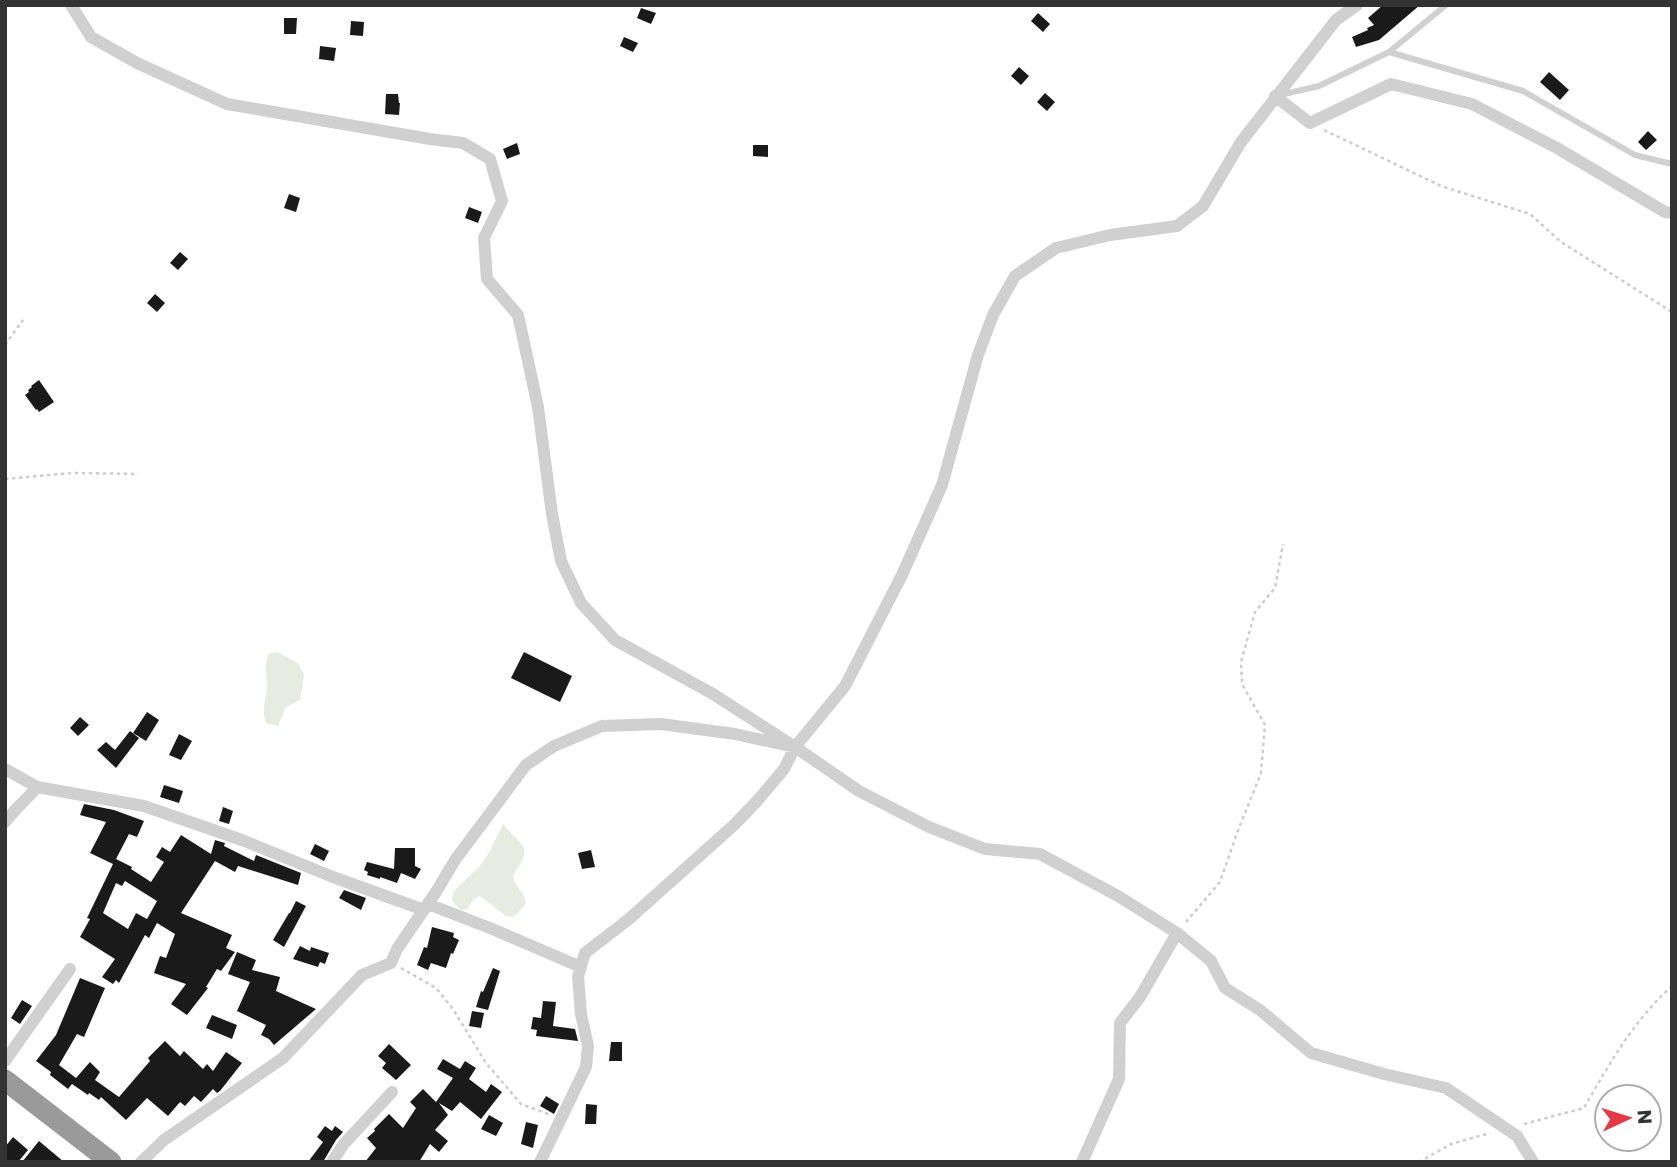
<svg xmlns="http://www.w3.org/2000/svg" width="1677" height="1167" viewBox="0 0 1677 1167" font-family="Poppins,sans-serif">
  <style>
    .green { fill: #e6ecdf }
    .building { fill: #1a1a1a; fill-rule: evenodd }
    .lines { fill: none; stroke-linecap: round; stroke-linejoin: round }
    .path { stroke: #cdcdcd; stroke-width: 2.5; stroke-dasharray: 3.5 3.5; stroke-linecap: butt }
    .lane { stroke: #d0d0d0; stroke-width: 6 }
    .street { stroke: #d0d0d0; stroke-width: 12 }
    .highway { stroke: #9a9a9a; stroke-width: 21 }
  </style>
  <rect width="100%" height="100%" fill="#fff"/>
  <path class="green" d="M277,652L298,663L304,675L300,700L286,707L278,726L266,723C261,707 266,703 267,688C267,672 263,669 269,653Z
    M503,824L523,846C528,859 517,865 513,877C515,887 525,892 526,903L517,914L512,917L506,916L480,896L474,899L467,909L461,910L452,901L453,892L479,867L490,851Z"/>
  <path class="building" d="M1383,5H1420L1379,40L1356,47L1352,37L1368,30L1367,28L1374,25L1368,18Z
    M641,8L656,13L651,24L637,18Z
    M1038,13L1050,24L1043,32L1031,21Z
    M284,18H297L296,34H284Z
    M351,21L364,22L363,36L350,35Z
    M624,37L638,43L633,52L620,46Z
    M320,46L336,48L334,61L319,59Z
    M1019,67L1029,76L1021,85L1011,76Z
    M1549,72L1569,90L1560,100L1540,82Z
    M1045,93L1055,102L1047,111L1037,102Z
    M386,94H398L399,103H400L399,115L385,114Z
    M1648,131L1657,140L1646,150L1638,142Z
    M517,143L520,154L507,159L503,149Z
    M753,145H768V157L753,156Z
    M289,194L300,198L296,212L284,208Z
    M469,207L482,212L478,223L465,218Z
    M180,252L188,259L178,270L170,263Z
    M155,294L165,303L157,312L147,303Z
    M39,380L54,402L39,412L37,409L36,410L25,395L29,392L28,390L32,387L31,386Z
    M524,652L572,676L560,702L511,678Z
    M147,712L159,720L146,741L133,733Z
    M80,717L89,725L78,736L70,728Z
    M130,731L139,738L116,768L97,750L106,742L115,750Z
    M179,734L192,741L181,760L169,755Z
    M164,785L183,791L179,803L160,797Z
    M84,804L114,810L144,821L137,837L129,834L116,859L132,867L131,869L151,882L164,862L156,857L162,847L170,852L181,835L211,854L215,840L225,843L224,846L254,861L256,855L301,873L298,885L238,866L235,872L215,861L181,913L232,935L226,948L235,952L221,971L217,969L206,987L208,988L187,1015L171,1004L186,984L154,973L160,956L166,958L175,934L157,923L149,938L145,935L119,983L116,980L113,984L102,977L115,959L80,937L90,919L87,918L113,864L90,853L106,822L80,815ZM125,881L157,901L147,919L136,913L128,929L103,913L116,883L122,886Z
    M223,807L233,811L229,824L219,821Z
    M315,844L329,851L324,861L310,854Z
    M395,848H415V866L421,869L415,879L401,873L397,883L380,877V879L367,875L368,872L364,870L367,862L394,869Z
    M591,850L595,867L582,869L578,853Z
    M344,890L366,898L361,910L339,898Z
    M296,901L306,906L284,947L273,940L289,913H290Z
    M432,927L454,933L453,937L459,940L453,954L451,953L446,968L431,963L428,970L417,965L424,947L427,948Z
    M300,946L310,951L311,947L329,953L325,964L320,962L318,967L293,959Z
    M237,952L256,960L252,970L280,977L276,991L316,1009L274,1045L269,1039L261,1035L266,1025L237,1011L250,982L228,974Z
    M493,968L500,971L488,1010L476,1007L481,991L483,992Z
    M80,978L105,988L84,1037L77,1034L59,1065L76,1078L90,1062L100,1072L95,1080L119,1097L150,1061L148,1058L165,1041L180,1056L184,1051L203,1069L207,1064L213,1071L226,1052L242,1063L220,1091L217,1093L213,1089L201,1102L194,1096L185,1106L180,1102L168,1116L147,1098L126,1120L101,1097L99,1100L89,1093L88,1095L72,1084L68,1089L50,1075L51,1072L36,1061L56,1035Z
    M22,1000L32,1006L20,1024L11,1018Z
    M543,1001L556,1002L553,1026L575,1029L578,1041L536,1036L537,1030L531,1029L533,1017L541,1018Z
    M472,1011L484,1013L481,1028L469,1026Z
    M212,1015L237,1025L232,1039L206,1028Z
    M611,1042H622V1061H609Z
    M389,1044L411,1065L396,1080L382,1068L386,1063L378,1056Z
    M443,1059L460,1069L465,1061L476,1068L469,1079L486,1092L491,1084L502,1092L481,1119L460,1102L452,1111L439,1103L448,1115L435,1130L448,1141L439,1152L430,1144L419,1162H365L376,1148L367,1138L375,1131L374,1129L389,1114L403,1128L416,1108L410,1102L423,1089L436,1102L453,1078L437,1069Z
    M546,1096L559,1104L554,1114L540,1106Z
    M586,1104L597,1105L596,1124H585Z
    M489,1115L503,1123L496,1136L481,1129Z
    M526,1122L538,1125L533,1148L521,1144Z
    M325,1126L332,1131L335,1126L343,1132L336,1140L323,1162H308L323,1142L317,1137Z
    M13,1137L28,1150L18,1162H5V1147Z
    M39,1141L64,1162H22Z"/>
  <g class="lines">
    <path class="path" d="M1324,130L1441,186L1530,214L1561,242L1672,312
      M5,345L23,320
      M5,479L72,473L138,474
      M1186,922L1220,882L1237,833L1261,773L1265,725L1242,684L1241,662L1255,612L1275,588L1283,544
      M401,968L436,988L453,1009L486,1063L521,1104L548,1114
      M1524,1124L1584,1108C1609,1064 1634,1020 1672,986
      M1419,1162L1451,1144L1490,1133"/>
    <path class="lane" d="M1389,52L1523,91L1635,155L1672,164
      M1280,95L1319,86L1389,52L1446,5"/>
    <path class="street" d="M71,5L91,37L137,63L227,104L430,139L463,143L490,159L502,201L484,238L487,279L518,315L538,407L552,514L561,561L581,603L615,640L713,694L795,747L859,791L929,827L985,849L1040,854L1118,896L1177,933L1211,961L1225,988L1260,1010L1311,1053L1384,1074L1446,1088L1517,1136L1533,1162
      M1275,96L1310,123L1391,84L1472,104L1557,148L1665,212L1672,213
      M5,769L37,787L144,806L242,840L333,877L424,910
      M5,822C15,809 27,799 37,787
      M428,904L490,928L581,967
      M5,1061L70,969
      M141,1162L164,1140L283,1058L362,975L391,963L397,949L436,892L455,860L526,765L554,746L602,726L661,724L735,734L795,747L845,686L902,575L942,485L978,355L993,315L1015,276L1056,248L1110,235L1177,226L1203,206L1241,142L1336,20L1357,5
      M332,1162L343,1145L392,1092
      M540,1162L586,1067L588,1046L581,1014L578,976L585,953L629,919L734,825L758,800L784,769L795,747
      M1082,1162L1119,1079L1120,1023L1140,997L1177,933"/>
    <path class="highway" d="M5,1080L111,1162"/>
  </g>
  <rect width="1677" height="1167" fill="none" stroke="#333333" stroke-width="14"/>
  <g transform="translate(1628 1118) rotate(86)"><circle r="33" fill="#ffffff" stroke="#adadad" stroke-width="2"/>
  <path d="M0-5L12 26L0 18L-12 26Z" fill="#e63946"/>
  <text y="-10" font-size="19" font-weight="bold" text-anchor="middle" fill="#333333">N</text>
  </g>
</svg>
